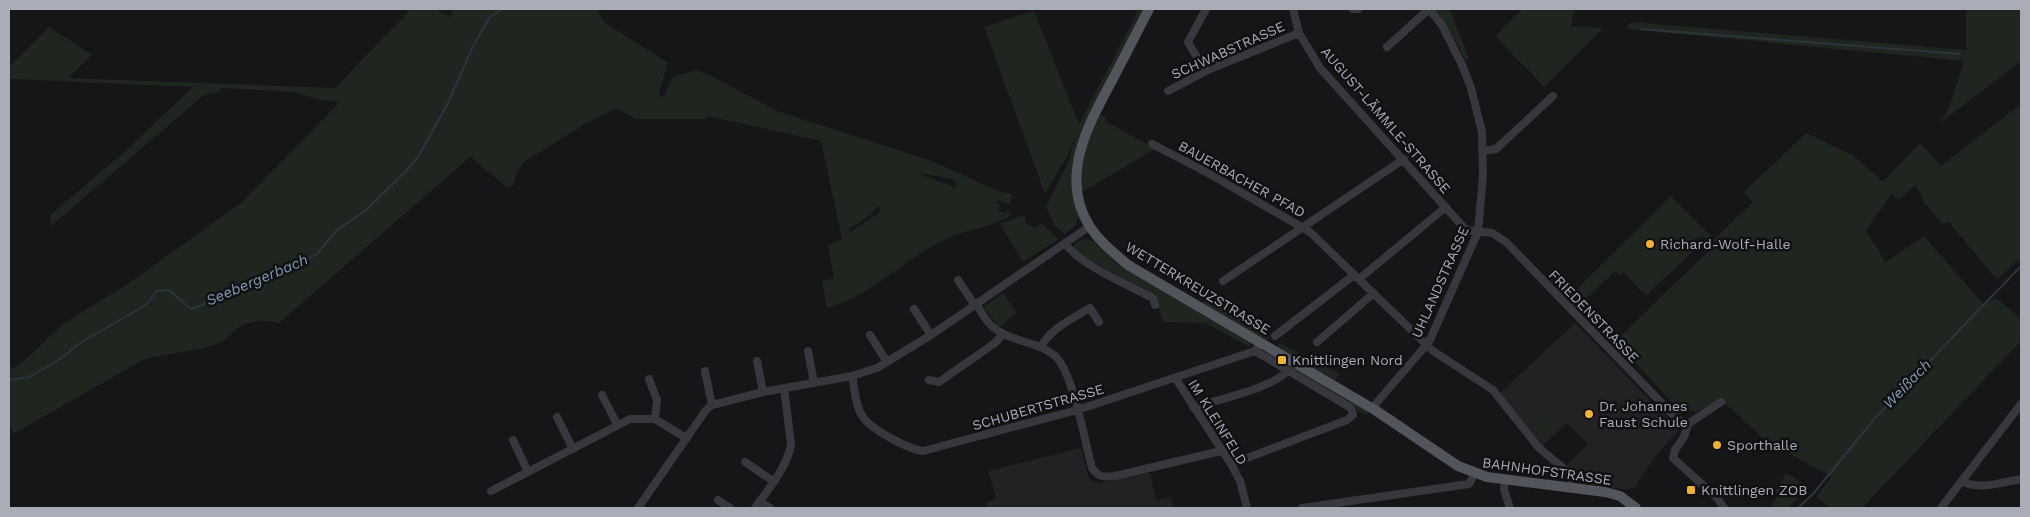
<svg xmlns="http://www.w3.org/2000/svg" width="2030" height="517" viewBox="0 0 2030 517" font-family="'Work Sans',sans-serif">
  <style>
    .built { fill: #222225 }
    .green { fill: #1e261f; fill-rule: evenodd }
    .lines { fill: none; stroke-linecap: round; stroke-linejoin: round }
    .stream { stroke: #2c353c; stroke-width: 2 }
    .minor { stroke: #37383d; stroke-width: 8 }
    .major { stroke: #53555c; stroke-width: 10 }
    .poi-dot { fill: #f2b134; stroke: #111113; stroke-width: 2 }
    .labels { text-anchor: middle; stroke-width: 5; stroke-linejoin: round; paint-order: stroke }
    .street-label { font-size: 14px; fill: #a8adb8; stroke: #111113 }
    .poi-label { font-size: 14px; fill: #a8adb8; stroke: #111113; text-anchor: start }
    .water-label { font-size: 15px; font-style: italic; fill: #7f9bb3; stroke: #111113 }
  </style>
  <rect width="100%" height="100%" fill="#161618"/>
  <path class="built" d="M1575,323L1679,430L1654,458L1635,487L1627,490L1583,483L1566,466L1588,444L1567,423L1542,446L1499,394Z
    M1081,448L1089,478L1094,482L1099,483L1150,473L1156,500L1171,497L1174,508H987L986,502L996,499L988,471Z"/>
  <path class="green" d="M411,9H435L450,17L453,9H597L604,22L668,63L659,93L663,98L673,77L696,70L710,75L777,111L929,160L1001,192L1013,194L1009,205L997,200L995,203L1000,205L998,211L1005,213L1007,210L1012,214C1004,223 964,231 951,237C907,255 873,296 827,308L822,281L834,278L828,245L842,239L821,141L707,116L706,119H635L617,108L585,124L524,162L516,174L514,185L508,188L470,157L279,323C270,320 250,320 241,326C233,330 228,339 219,343C195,353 168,352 143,360L13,434L9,423V371L25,360L62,325L132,281L242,202L340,102L319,100L294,92L219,88L221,92L204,95L51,226L50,215L122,154L193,87L9,79V67L49,27L92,55L68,78L335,88ZM918,173L954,179L957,189L956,188ZM879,206L880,209L878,214L850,232L849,229L866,218Z
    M1139,9H1145L1089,117L1074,195L1079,216L1075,226L1065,234L1055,226L1046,206L1068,163L1076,134L1067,157L1045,194L984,27L1034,11L1079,124Z
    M1433,9H1448L1451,13L1469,58L1465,61L1458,45Z
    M1523,9H1575L1571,26L1603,28L1544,87L1495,36Z
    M1966,9H2021V61L1940,123L1949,108L1964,61L1626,29L1631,22L1966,50Z
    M2021,104V264L2017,260L1997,280L1949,222L1942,224L1924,202L1916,185L1898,200L1892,193L1866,231L1886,262L1924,236L1983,304L1996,298L2021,319V341L1862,508H1831L1816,497L1831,477L1763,438L1724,402L1695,412L1693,410L1676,415L1680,411L1615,341L1716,244L1713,240L1753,202L1744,192L1806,133L1853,155L1883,182L1920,143L1941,166Z
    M1099,114L1107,118L1105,121L1155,149L1082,192C1079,163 1088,140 1099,114Z
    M1671,196L1711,236L1708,239L1702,236L1695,239L1693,251L1646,296L1623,272L1619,275L1615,271L1575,309L1566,300Z
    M1020,216L1025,217L1026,224L1035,228L1041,223L1059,239L1023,262L1000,224Z
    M1084,239L1094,241L1115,262L1251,341L1250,347L1205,323L1163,322L1154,296L1088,259L1073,249L1075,243Z
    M1003,293L1017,313L999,327L984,307Z
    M1206,299L1270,336L1266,342L1201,304Z
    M1280,343L1332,370L1340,375L1334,381L1277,347Z
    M1268,352L1370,412L1365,415L1266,355Z
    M1546,414L1555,423L1540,437L1532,427Z
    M1786,473L1808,487L1788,508H1776L1772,505L1779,494L1775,492Z"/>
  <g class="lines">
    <path class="stream" d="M1641,29L1959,54
      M9,380L29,377L57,361L80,343L146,305L157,291L169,290L191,309L212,301L276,270L316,255L337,230L366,210L405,172L418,157L447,105L474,44L490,17L503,9
      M1798,508L1813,494L1876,417L2021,266"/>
    <path class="minor" d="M1293,9L1299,33L1320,68L1466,230L1492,233L1506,242L1677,419L1688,424
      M1353,9H1358
      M1387,47L1429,9
      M1205,71L1188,42L1206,9
      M1168,91L1210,69L1299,33
      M1152,144L1208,173L1310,232L1433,351L1493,390L1539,448L1562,467L1572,479L1571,487
      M1483,151L1496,149L1553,96
      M1065,243C1078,264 1130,286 1153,298L1155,305
      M1359,279L1446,207
      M958,280L974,304
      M1223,281L1404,159
      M976,303C981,312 986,322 994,328C1011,342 1037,341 1054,355C1073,370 1085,443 1092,468C1099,478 1104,477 1115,476L1221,451
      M914,309L931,335
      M870,335L887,362
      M1275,336L1354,275
      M1317,342L1374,293
      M1041,347C1050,329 1069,321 1086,310L1090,308L1099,322
      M808,351L814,383
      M757,361L763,392
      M705,371L712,405
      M852,376C855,389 855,406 863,417C872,430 908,449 923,451L1077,410L1255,351L1260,342
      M649,379L657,400L655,419
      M1176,379L1231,464L1240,481L1247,508
      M929,380L939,382L995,343L1003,334
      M602,395L617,424
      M1721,402L1688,424L1684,437L1675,450L1673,458L1717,498L1724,508
      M1193,407C1214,401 1276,387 1288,370
      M1372,408L1429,342L1478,232L1483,175L1482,132L1471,88L1462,65L1442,25L1429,9
      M557,417L573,449
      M513,440L528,472
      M745,462L773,481
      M1231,464L1347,420L1353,415L1351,408L1255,351
      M1505,480L1504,490L1510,508
      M1962,481C1979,491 2002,482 2021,479
      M491,491L630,419H655L686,438
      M718,500L730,508
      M760,501L770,508
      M638,508L706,410L712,405L763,392L852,376L877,368L931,335L1090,226
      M755,508C768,489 787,468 791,444L784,388
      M1302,508L1469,484L1475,473
      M1941,508L2021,404"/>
    <path class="major" d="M1149,9C1138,30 1127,52 1116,73C1091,120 1057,175 1090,227C1100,242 1114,253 1128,265L1375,410L1458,466L1487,477L1605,492L1620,496L1636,508"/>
  </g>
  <g class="poi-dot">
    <circle cx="1650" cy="244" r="5"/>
    <rect x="1277" y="355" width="10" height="10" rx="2.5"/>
    <circle cx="1589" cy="414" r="5"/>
    <circle cx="1717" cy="445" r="5"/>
    <rect x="1686" y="485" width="10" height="10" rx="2.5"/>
  </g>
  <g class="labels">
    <g class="street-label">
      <text transform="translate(1228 50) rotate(-24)" y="5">SCHWABSTRASSE</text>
      <text transform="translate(1386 120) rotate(49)" y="5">AUGUST-LÄMMLE-STRASSE</text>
      <text transform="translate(1242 179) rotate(29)" y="5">BAUERBACHER PFAD</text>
      <text transform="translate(1440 282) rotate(-66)" y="5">UHLANDSTRASSE</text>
      <text transform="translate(1198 288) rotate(31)" y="5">WETTERKREUZSTRASSE</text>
      <text transform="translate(1594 316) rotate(46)" y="5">FRIEDENSTRASSE</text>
      <text transform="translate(1038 407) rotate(-16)" y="5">SCHUBERTSTRASSE</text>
      <text transform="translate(1218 422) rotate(58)" y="5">IM KLEINFELD</text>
      <text transform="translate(1547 471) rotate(8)" y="5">BAHNHOFSTRASSE</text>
    </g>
    <g class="poi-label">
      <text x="1660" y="249">Richard-Wolf-Halle</text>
      <text x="1292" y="365">Knittlingen Nord</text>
      <text x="1599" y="411">Dr. Johannes<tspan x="1599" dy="16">Faust Schule</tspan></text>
      <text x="1727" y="450">Sporthalle</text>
      <text x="1701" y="495">Knittlingen ZOB</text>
    </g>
    <g class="water-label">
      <text transform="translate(257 280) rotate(-23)" y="5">Seebergerbach</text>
      <text transform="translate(1907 384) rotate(-46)" y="5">Weißach</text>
    </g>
  </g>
  <rect width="2030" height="517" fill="none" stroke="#a8adb8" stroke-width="20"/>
</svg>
